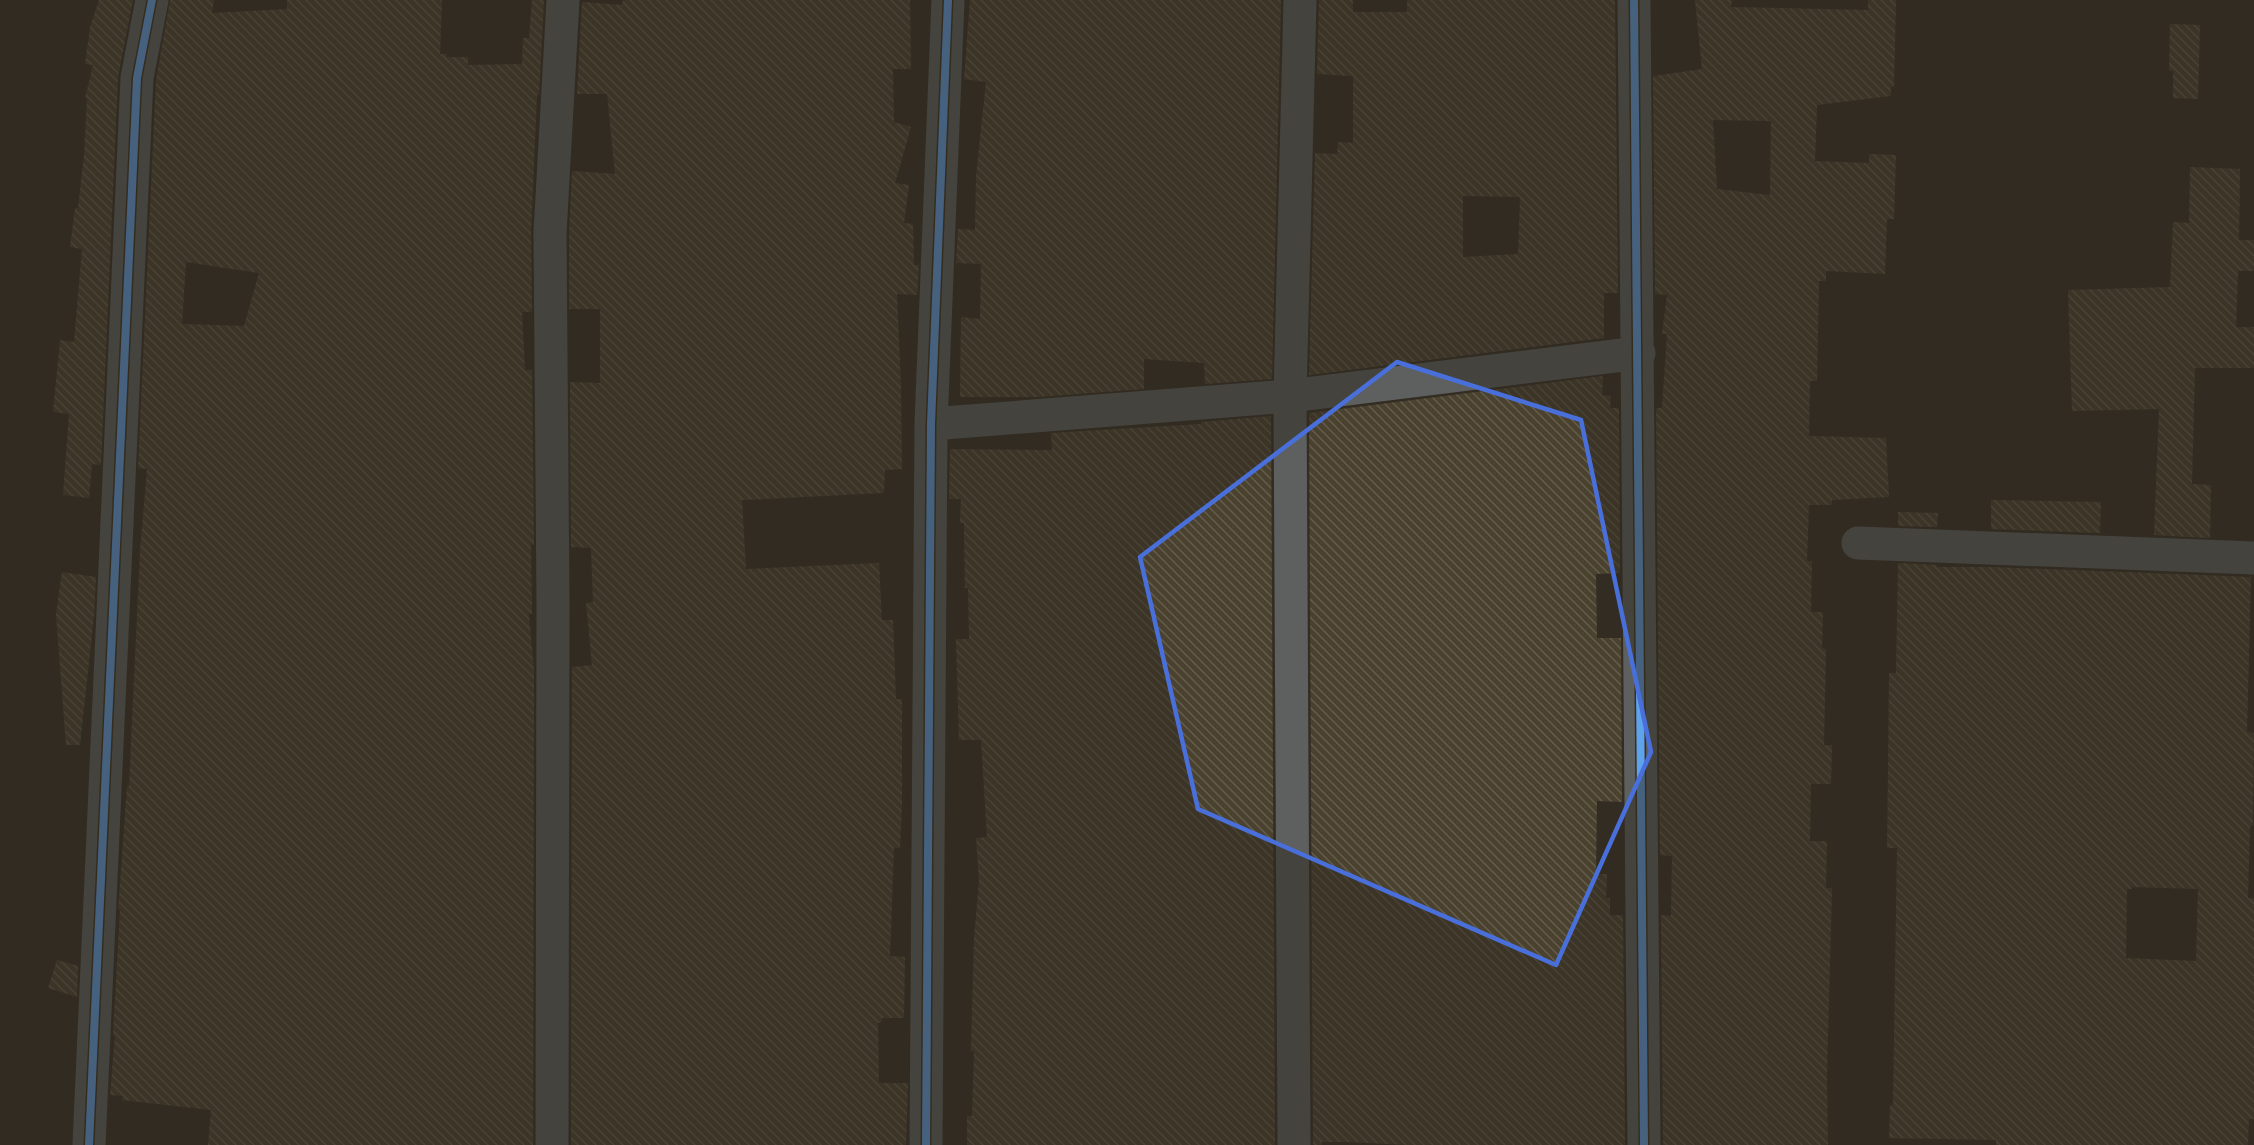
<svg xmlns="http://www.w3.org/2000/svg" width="2254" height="1145" viewBox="0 0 2254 1145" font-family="Roboto,sans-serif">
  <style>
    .building { fill: url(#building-back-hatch); fill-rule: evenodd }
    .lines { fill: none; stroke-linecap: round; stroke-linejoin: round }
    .minor { stroke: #5e605f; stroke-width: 33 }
    .cycleway-casing { stroke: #392e1b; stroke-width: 11 }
    .cycleway { stroke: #60a3ed; stroke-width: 8 }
    .marked { fill: none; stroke: #496fdb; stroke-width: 4.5; stroke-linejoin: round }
  </style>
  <defs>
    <pattern id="building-back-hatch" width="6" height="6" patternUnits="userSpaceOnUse" patternTransform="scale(1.5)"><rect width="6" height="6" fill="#4a412e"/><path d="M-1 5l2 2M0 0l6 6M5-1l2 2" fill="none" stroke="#655d4c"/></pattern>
  </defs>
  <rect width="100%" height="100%" fill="#322c22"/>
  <path class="building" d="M99,0H133L118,77L101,465L92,464L89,498L63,495L69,414L53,412L60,340L74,342L82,249L70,247L75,208H78L84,156L87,99L85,98L93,65L85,64L90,27Z
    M170,0H214L212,13L287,9V0H442L440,54H447V57H468V65L522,64L523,38H529L532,0H544L539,95H537L531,232L532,312H522L525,370H532L534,545L531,544L532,614H529L534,671L533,1145H208L211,1110L122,1100L123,1096L110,1095L115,1035H113L120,909H118L119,899L127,786H129L140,552L147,469L138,468L156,80ZM186,262L259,273L244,326L182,324Z
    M623,0H910L911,69H893L894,122L911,127L895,183L909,185L904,223L913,224L914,265H919L917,295L897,294L901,387L902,469L885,470L884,493L742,500L746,569L879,563L882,620H893L896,699H902V804L900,848H894L890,956L905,957L904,1018H882L881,1023H878L879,1083H908L906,1145H571L572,667L592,665L586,603L593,602L591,548L571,547L570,382L600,383V309H569V233L572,171L615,174L607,94H577L582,2L622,5Z
    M970,0H1281L1272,379L1205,384L1204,363L1144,359V389L1037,397H960L961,317L980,319L981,264L956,263L958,229L975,230L976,176L986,82L964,79Z
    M1319,0H1353V12H1407V0H1615L1618,293H1604V338L1309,375L1315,153L1337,154L1338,142L1353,143V76L1317,74ZM1463,196L1520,197L1518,254L1463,257Z
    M1695,0H1732L1731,7L1868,10V0H1896L1894,87H1891V96L1817,105L1815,161L1869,163V154L1896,155L1894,219H1887L1885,274L1826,271V281H1819L1817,381H1810L1809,436L1886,438L1889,497L1832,500V505H1809L1807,561H1812L1811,612H1823L1822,648L1826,649L1824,745H1832L1831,784H1811L1810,841H1827L1826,888H1832L1827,1074L1828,1145H1663L1661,915L1671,916L1672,856L1660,855L1656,408H1662L1667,334H1662L1667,295L1655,294L1653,76L1702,69ZM1713,120L1771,121L1770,195L1717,189Z
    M2170,24L2200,25L2198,99L2173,98V71L2169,70Z
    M2190,167L2240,169L2239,240H2254V271H2238L2236,327H2254V368H2195L2192,484L2211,485L2210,538L2154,535L2159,409L2072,411L2068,290L2170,287L2173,222L2189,223Z
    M1603,376L1602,395L1611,396L1610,408H1619L1620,573L1596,574L1597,638H1621L1622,802L1597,801L1596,874H1607L1606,898H1610V915H1623L1625,1145H1407L1349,1142H1322V1145H1313L1309,413Z
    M1271,416L1275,1145H967V1116H972L974,1051H971L974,938L979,881L976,838L987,837L981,740H959L956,639H969L968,588H965L964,523H960L961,499H949L950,449L1052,450L1051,433L1201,424V422Z
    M1991,500L2101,502L2100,533L1991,529Z
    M1898,512L1938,513L1937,527L1898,526Z
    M1898,563L1937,565V567H1990L2251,577L2247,732L2254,733L2253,826H2250L2248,898H2254V1119H2249L2248,1145H1996V1140L1889,1138L1890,1105H1893L1897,848H1887L1888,770L1889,673H1896ZM2132,887L2198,889L2196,961L2126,958L2127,889H2132Z
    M62,572L96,577L94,616L80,745H66L56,614Z
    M57,960L78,966L77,997L48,988Z"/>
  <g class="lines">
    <path class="minor" d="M1634,0L1644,1145
      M931,424L1290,396L1639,353
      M1858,543L2254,558
      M89,1145L137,78L152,0
      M552,1145L553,603L550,233L563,0
      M926,1145L931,424L948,0
      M1294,1145L1290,396L1300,0"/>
    <defs>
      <path id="cycleway" d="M1634,0L1644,1145
        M89,1145L137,78L152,0
        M926,1145L931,424L948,0"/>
    </defs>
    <use href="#cycleway" class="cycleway-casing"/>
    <use href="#cycleway" class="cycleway"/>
  </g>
  <path d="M0 0H2254V1145H0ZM1397,362L1581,420L1651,752L1556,965L1198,809L1140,557Z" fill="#322c22" fill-opacity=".55" fill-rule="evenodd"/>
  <path class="marked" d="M1397,362L1581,420L1651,752L1556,965L1198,809L1140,557Z"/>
</svg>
